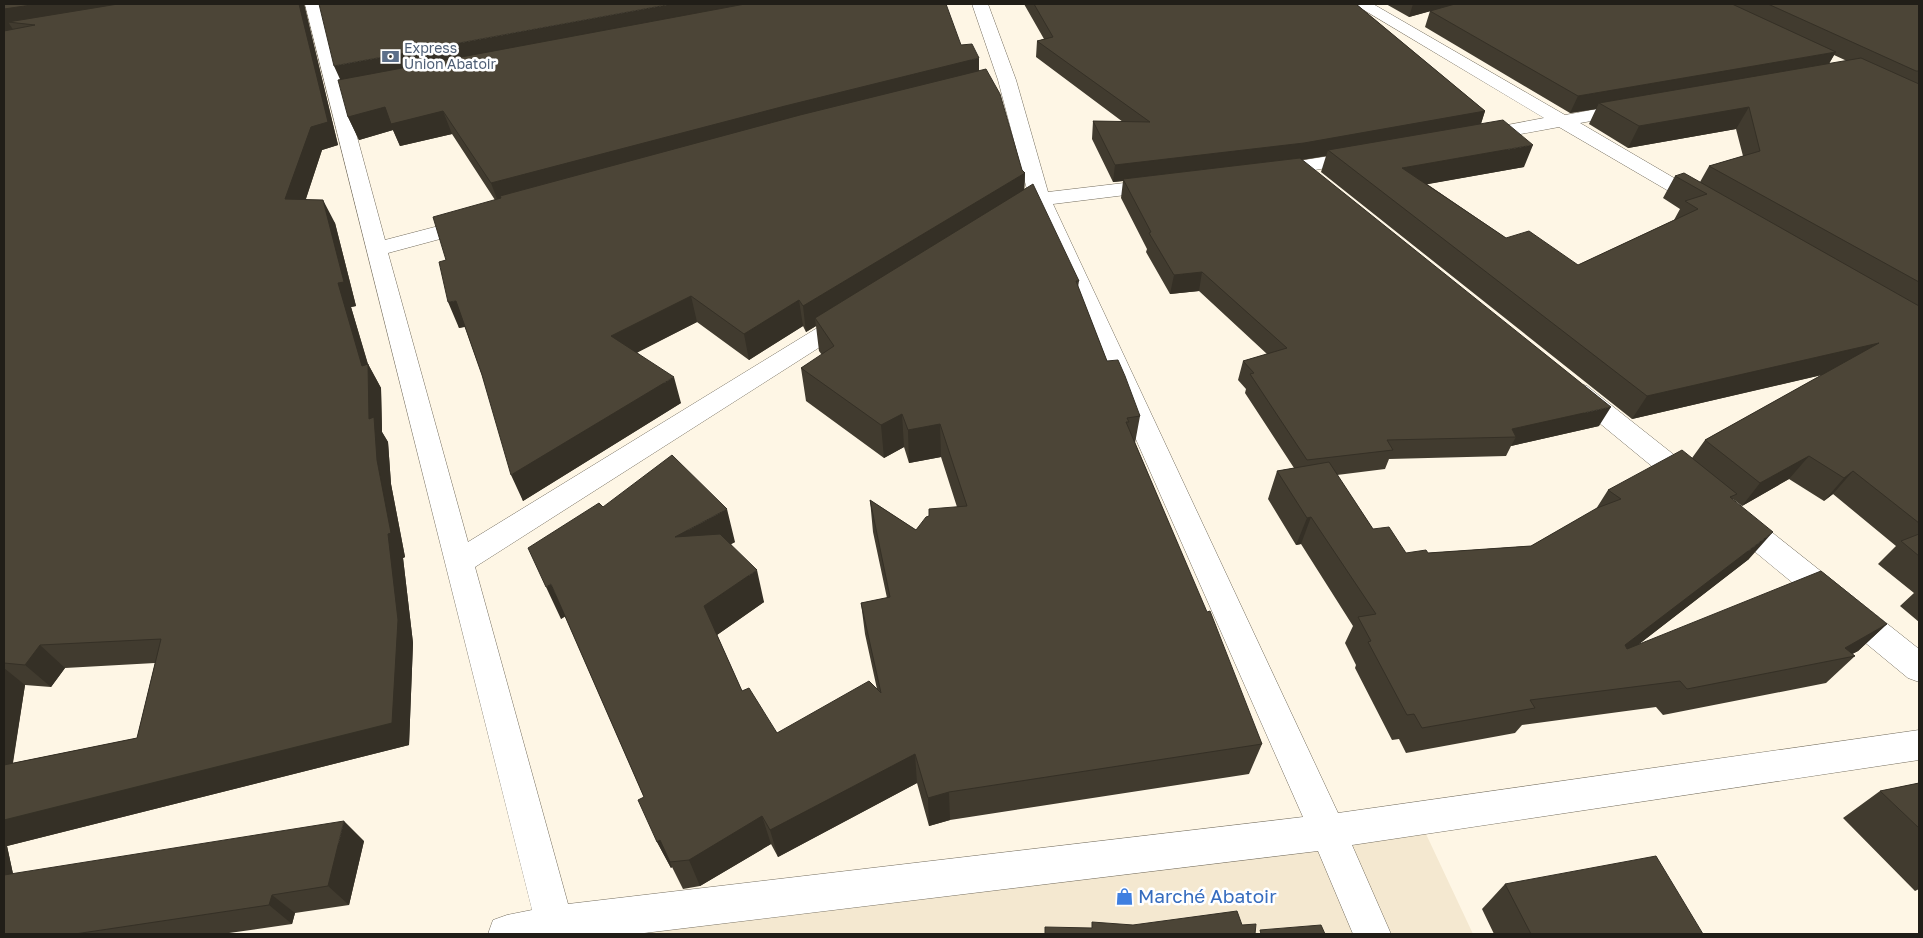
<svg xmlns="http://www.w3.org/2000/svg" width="1923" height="938" viewBox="0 0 1923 938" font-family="'Golos Text',sans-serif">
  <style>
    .built { fill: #f4e8d0 }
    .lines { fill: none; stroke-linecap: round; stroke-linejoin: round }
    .minor-casing { stroke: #746d5e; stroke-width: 1 }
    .minor { fill: #fff; fill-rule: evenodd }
    .wall { fill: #413b2f; fill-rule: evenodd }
    .shaded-wall { fill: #353026 }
    .building { fill: #4c4537; stroke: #353026 }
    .labels { text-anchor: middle; stroke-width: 5; stroke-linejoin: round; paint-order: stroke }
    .far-service-label { font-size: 14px; fill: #4e5e75; stroke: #fff; text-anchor: start }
    .near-shop-label { font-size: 19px; fill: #366cbe; stroke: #fff; text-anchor: start }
  </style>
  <rect width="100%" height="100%" fill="#fef6e5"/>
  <path class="built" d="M1418,817L1473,934H507L555,925Z"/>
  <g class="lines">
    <defs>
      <path id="minor" d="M305,4H321L385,240L473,217L481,218L484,223L481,228L388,253L468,542L840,314L848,311L856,314L860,319L856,324L475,567L568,904L1303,817L1035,211C1023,219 1014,227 1000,224L997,219L1000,214L1029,197L998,80L972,4H988L1016,80L1048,192L1158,179L1165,181L1168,185L1165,189L1158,191L1053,204L1338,813L1919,730V760L1352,845L1391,934H1353L1318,851L636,934H488L493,920L507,915L532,910Z
        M1354,4H1373L1565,115L1629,103L1636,105L1638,109L1636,113L1580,123L1710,199L1714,203L1710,207L1703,209L1696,207L1559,127L1477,142L1470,140L1467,136L1470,132L1544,118Z
        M1361,151L1368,153L1371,157L1368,161L1273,177L1266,175L1263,171L1266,167L1273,165Z
        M1578,383L1587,386L1702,477L1706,484L1702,491L1692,494L1682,491L1569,398L1565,392L1569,386Z
        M1735,508L1745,511L1919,649V682L1908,678L1725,527L1721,519L1725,511Z"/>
    </defs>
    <use href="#minor" class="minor-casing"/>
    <use href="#minor" class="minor"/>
  </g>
  <path class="wall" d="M4,4H304L338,145L322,150L306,199L335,223L356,306L351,307L368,364L381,388L382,432L388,442L391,484L405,557L403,558L413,643L409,745L7,846L13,874L364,841L349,905L295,913L292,924L222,934H4ZM155,663L137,738L13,763L25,685L51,687L65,668Z
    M1024,4H1356L1485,111L1481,124L1524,167L1427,184L1506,238L1578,265L1674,220L1680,209L1663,198L1675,176L1700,182L1709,166L1743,156L1736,129L1628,148L1589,124L1596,109L1570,113L1425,27L1430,11L1409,17L1386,4H1919V622L1900,606L1914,593L1878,564L1896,546L1833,494L1824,501L1789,479L1742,506L1733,499L1749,559L1639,644L1887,624L1858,651L1852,654L1855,656L1826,683L1663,715L1656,707L1522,725L1515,733L1406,753L1399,739L1392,740L1355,668L1356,665L1345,643L1353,626L1301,544L1296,545L1268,499L1277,471L1294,468L1245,393L1246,389L1238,380L1243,361L1267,354L1199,291L1170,294L1146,252L1147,249L1121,198L1123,181L1113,182L1092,139L1093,121L1123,122L1036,57L1037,41L1044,39ZM1834,55L1847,61L1829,64ZM1326,156L1321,172L1632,419L1822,375L1705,440L1692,458L1608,490L1596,509L1531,546L1428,553H1406L1373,529L1337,475L1385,469L1389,459L1506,456L1511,446L1599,426L1302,160Z
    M961,45L979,71L1022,170L1025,173L1024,189L1079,281L1078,287L1107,361L1140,416L1135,443L1262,744L1249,774L950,820L929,826L917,783L778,857L771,844L700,886L683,889L672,867L671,868L657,842L644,797L565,616L561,619L603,507L735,542L731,544L764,602L717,635L742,691L777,733L877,689L865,634L861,603L887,598L873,532L870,500L916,530L929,516L957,507L941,457L909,463L904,447L884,458L806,401L801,368L822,355L819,351L816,326L806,332L803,326L749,360L697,322L637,352L681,403L523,501L482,375L465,327L459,328L446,260L495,200L452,134L400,146L393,130L359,140L348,117L341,80Z
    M1919,783V889L1915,891L1843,818L1880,791Z
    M1505,884L1703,934H1494L1482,909Z"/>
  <path class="shaded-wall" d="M38,4H174L35,25L8,22L14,31L4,33V9Z
    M299,4H304L338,145L322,150L298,222L285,199Z
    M672,4H787L344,88L334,66Z
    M1413,4H1457L1409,17Z
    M1836,52L1826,68L1599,103L1596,109L1570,113L1578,96Z
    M979,58V80L500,196L504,206L500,207L491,183L785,106Z
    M385,107L443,111L452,134L400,146L393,130L359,140L348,117Z
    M1749,107L1736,129L1628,148L1639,126Z
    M1485,111L1479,129L1328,150L1326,156L1300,160L1123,179V181L1113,182L1115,165Z
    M1533,145L1524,167L1395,190L1402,168Z
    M1025,173L1024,198L815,318L816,326L806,332L803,306Z
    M323,200L335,223L356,306L351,307L368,365V364L381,388L382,432L388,442L391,484L405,557L403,558L413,643L409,745L7,846L18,897L4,889V820L392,723L369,419L338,283Z
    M1202,272L1199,291L1170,294L1174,275Z
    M691,296L697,322L619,362L611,336Z
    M799,300L803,326L749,360L744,334Z
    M456,301L467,326L459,328L448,302Z
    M1879,343L1860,366L1632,419L1647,396Z
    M674,377L681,403L523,501L511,475Z
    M1611,407L1599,426L1511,446L1516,437L1512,429Z
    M902,414L904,447L884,458L881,425Z
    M940,424L941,457L909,463L908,430Z
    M1809,456L1789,479L1742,506L1760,483Z
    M1853,471L1833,494L1824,501L1844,478Z
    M727,509L735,542L685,569L675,537Z
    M1311,517L1301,544L1296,545L1307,518Z
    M1773,532L1749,559L1603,672L1625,645Z
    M757,570L764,602L714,637L704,606Z
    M551,584L566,616L561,619L546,587Z
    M1887,624L1858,651L1843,659L1845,648Z
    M40,645L65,668L51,687L25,665Z
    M4,668L25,685L8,792L4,788Z
    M915,754L917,783L778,857L770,830Z
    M949,792L950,820L929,826L928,798Z
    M762,816L771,844L700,886L689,860Z
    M344,821L364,841L349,905L328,886Z
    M660,840L672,867L671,868L657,842Z
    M272,895L295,913L292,924L269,905Z"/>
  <path class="building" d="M4,4H38L4,9Z
    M118,4H299L328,122L311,127L285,199L323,200L344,282L338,283L362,366L368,364L369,419L374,417L377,460L391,533L388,534L398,620L392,723L4,820V765L137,738L161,639L40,645L25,665L4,663V31L35,25L8,22Z
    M319,4H672L334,66Z
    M745,4H946L961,45L972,44L979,58L785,106L491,183L443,111L391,124L385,107L348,117L338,80Z
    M1034,4H1356L1485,111L1304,143L1115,165L1093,121L1150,122L1037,41L1053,37Z
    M1455,4H1732L1836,52L1578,96L1430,11Z
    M1768,4H1919V71H1916Z
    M1861,58L1919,84V282L1709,166L1760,151L1749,107L1639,126L1599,103Z
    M986,69L1000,94L1022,170L1025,173L803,306L799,300L744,334L691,296L611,336L674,377L511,475L482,375L456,301L448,302L439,262L446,260L433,217L501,198L500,196L800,115Z
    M1503,120L1533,145L1402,168L1506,238L1529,231L1578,265L1698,209L1685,201L1707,194L1675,176L1684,173L1919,306V523L1853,471L1844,478L1809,456L1760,483L1705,440L1879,343L1647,396L1328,150Z
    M1300,158L1611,407L1512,429L1516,437L1387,440L1393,450L1307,460L1250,374L1254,373L1243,361L1287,348L1202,272L1174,275L1149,233L1151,232L1123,179Z
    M1033,184L1079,281H1076L1107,361L1118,360L1125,376L1140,416L1127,418L1129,422H1126L1207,612L1210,611L1262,744L949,792L928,798L915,754L770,830L762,816L689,860L670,862L660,840L657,842L638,800L644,797L551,584L546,587L528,548L599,503L603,507L672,455L727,509L675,537L720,534L757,570L704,606L742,691L749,688L777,733L869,681L881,693L861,603L890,597L870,500L916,530L926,517L929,516V509L967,506L940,424L908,430L902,414L881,425L801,368L834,346L815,318Z
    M1682,450L1737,494L1730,497L1773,532L1625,645L1627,649L1821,571L1887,624L1845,648L1855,656L1687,689L1680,681L1530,700L1535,708L1422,728L1414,714L1407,715L1368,642L1371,641L1358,617L1376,614L1311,517L1307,518L1277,471L1329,462L1373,529L1389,527L1406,553L1426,550L1428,553L1531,546L1597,508L1621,499L1608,490Z
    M1919,534V556L1901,541Z
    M1919,783V828L1880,791Z
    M344,821L328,886L272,895L269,905L75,934H4V875Z
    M1656,856L1703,934H1531L1505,884Z
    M1237,911L1242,925L1256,924L1255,934H1045V927L1092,928V922L1133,925Z
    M1321,925L1325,934H1261L1260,930Z"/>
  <defs>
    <symbol id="bank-bare" viewBox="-9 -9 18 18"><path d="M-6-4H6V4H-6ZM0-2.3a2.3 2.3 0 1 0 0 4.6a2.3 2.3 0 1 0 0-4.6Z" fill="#5c6f8a" stroke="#fff" stroke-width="2.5" paint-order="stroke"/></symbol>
    <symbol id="shop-bare" viewBox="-9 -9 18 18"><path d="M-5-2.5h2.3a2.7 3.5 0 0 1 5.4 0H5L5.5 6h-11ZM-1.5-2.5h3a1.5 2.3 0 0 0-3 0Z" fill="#3f7fe0" stroke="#fff" stroke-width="2.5" paint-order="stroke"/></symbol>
  </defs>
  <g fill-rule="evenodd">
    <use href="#bank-bare" x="378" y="44" width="25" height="25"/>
    <use href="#shop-bare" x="1112" y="884" width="25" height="25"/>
  </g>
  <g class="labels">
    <g class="far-service-label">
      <text x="404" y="53">Express<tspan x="404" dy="16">Union Abatoir</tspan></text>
    </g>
    <g class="near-shop-label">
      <text x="1138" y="903">Marché Abatoir</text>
    </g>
  </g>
  <rect width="1923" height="938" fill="none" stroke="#211e18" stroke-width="10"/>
</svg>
